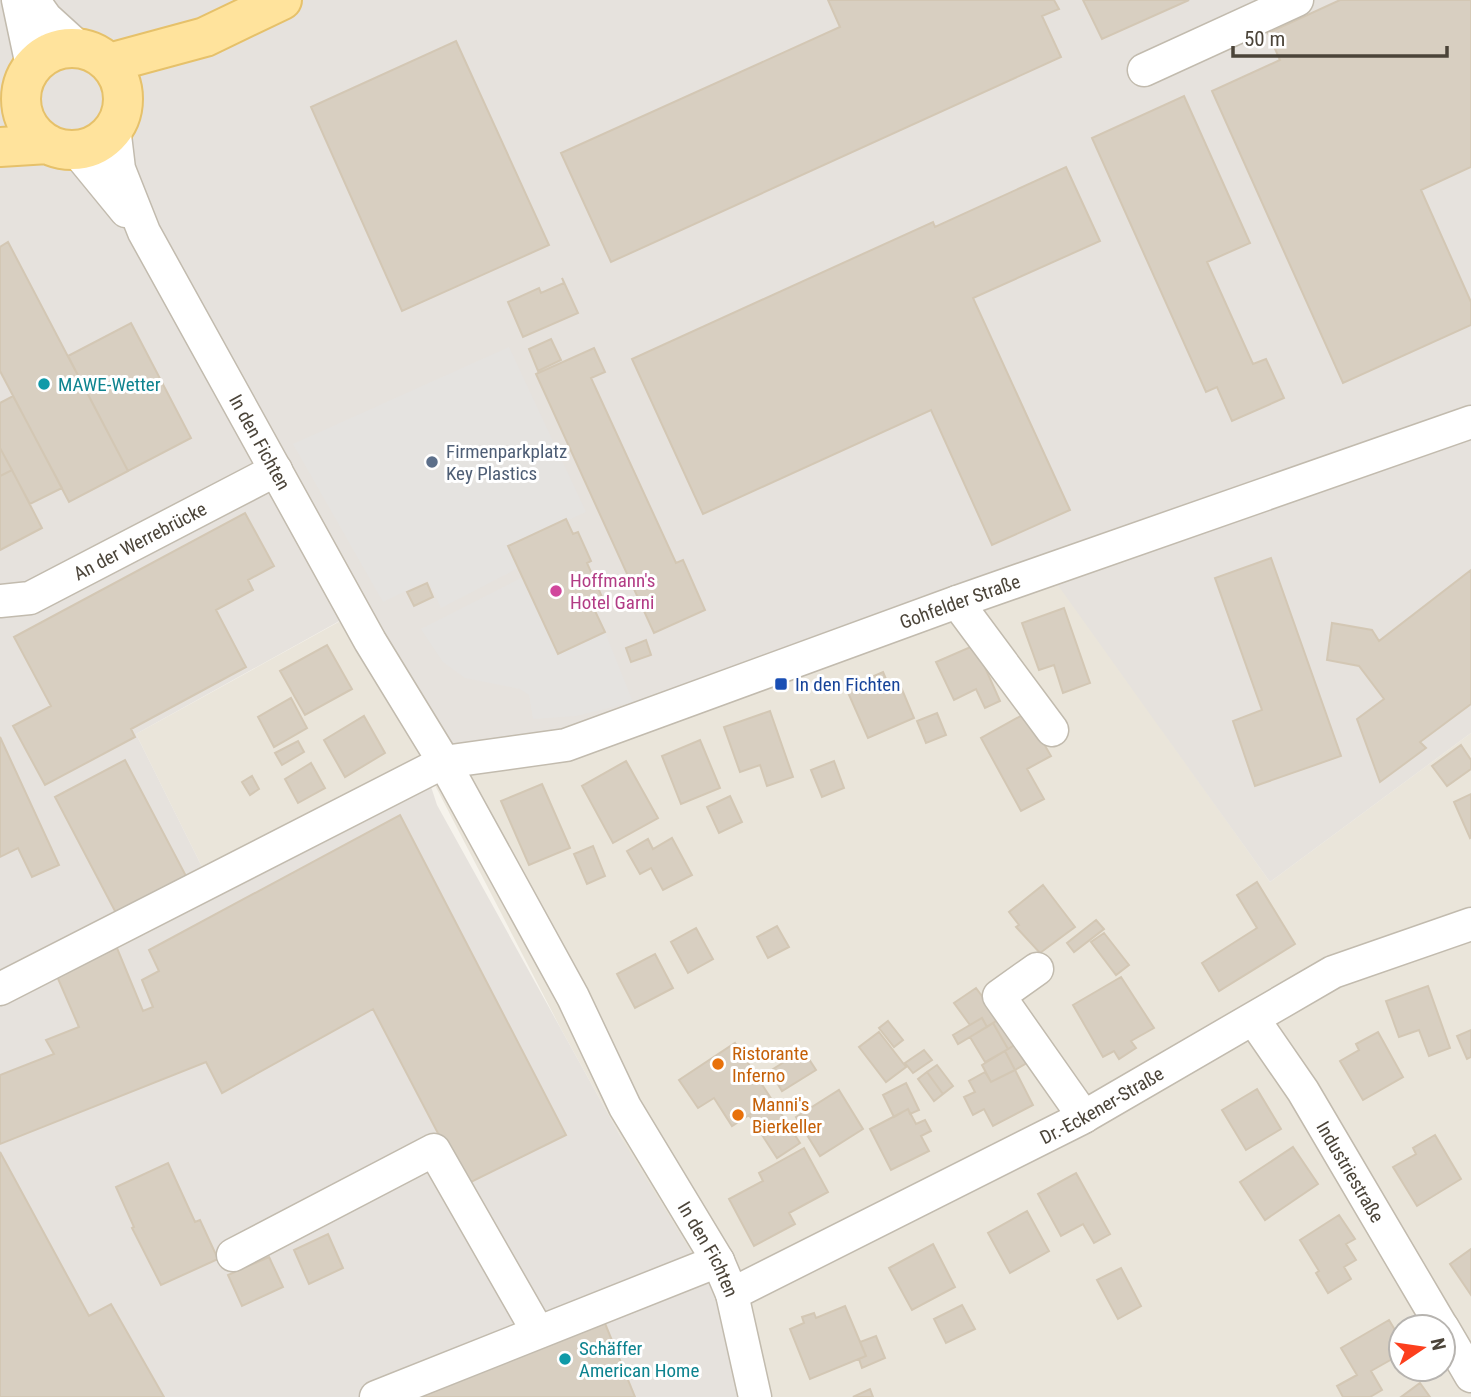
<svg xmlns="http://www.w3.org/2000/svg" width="1471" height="1397" viewBox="0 0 1471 1397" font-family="'Roboto Condensed',sans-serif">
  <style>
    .residential { fill: #eae5da; fill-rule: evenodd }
    .industrial { fill: #e6e2dd }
    .parking { fill: #e5e3e0 }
    .building { fill: #d8cfc1; stroke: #d3c7b4; stroke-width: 2 }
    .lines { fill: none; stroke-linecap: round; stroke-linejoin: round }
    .minor-casing { stroke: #c2bbae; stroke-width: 35 }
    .major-casing { stroke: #e6c16a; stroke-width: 42 }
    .minor { stroke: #fff; stroke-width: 32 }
    .major { stroke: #ffe39c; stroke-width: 38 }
    .culture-dot { fill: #0f9aa8; stroke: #fff; stroke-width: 2.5 }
    .service-dot { fill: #5c6f8a; stroke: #fff; stroke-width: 2.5 }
    .hotel-dot { fill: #d1479c; stroke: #fff; stroke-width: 2.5 }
    .transit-dot { fill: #1a4fb4; stroke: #fff; stroke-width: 2.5 }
    .food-dot { fill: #e8710a; stroke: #fff; stroke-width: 2.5 }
    .labels { text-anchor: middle; stroke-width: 6; stroke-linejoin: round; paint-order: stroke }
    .culture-label { font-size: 19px; fill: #0d838f; stroke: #fff; text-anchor: start }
    .street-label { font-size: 19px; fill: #4b4439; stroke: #fff }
    .service-label { font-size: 19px; fill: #4e5e75; stroke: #fff; text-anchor: start }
    .hotel-label { font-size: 19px; fill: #b23c85; stroke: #fff; text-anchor: start }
    .transit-label { font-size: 19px; fill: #164399; stroke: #fff; text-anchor: start }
    .food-label { font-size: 19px; fill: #c56008; stroke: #fff; text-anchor: start }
  </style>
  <rect width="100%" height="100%" fill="#f6f3ec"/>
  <path class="residential" d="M1038,555L1270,882L1471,733V1397H743L622,1139L561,1029L423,762L204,871L136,734L344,619L564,732ZM1401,1327H1443V1369H1401Z"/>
  <path class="industrial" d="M0,0H1471V733L1270,882L1037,556L564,732L438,757L343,619L136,734L204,871L423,762L437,805L561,1029L622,1139L720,1299L743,1397H0Z"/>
  <path class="parking" d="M509,347L586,512L509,546L518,568L441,608L428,580L383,602L293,444Z
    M523,577L605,632L633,702L576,716L533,719L529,695L520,689L465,678L443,662L421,629Z"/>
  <path class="building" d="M828,0H1054L1059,9L1042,16L1061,57L611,262L561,153L840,27Z
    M1083,0H1189L1102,39Z
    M1340,0H1471V167L1421,190L1471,302V325L1343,383L1212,91L1280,60L1268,33Z
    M456,41L549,245L402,311L311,107Z
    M1184,96L1250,243L1207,262L1253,364L1266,359L1284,398L1232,421L1217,387L1206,392L1092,138Z
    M1066,167L1100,241L973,298L1070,510L992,545L931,410L703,514L632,359L933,222L935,227Z
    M8,242L128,471L69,502L0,371V247Z
    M562,278L578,313L523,337L508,302L539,288L541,293L564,283Z
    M131,323L191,438L128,471L68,356Z
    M551,339L561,360L538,371L529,349Z
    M594,348L605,372L591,378L676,563L683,560L705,610L654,633L536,374Z
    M13,396L62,488L30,504L0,448V403Z
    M0,448L12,470L0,476Z
    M12,470L42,528L0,550V476Z
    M245,513L274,566L248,580L253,590L216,610L246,667L131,729L135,737L45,785L13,726L51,706L14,637Z
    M566,519L573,534L578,532L591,561L587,563L606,606L595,611L605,632L558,654L508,546Z
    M1271,558L1341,756L1255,786L1233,721L1262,710L1215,578Z
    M1471,570V704L1420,742L1426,748L1380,782L1357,719L1384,699L1359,666L1327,660L1332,623L1372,630L1379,641Z
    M427,583L433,597L414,606L407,592Z
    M1064,608L1090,683L1063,693L1054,665L1039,670L1022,623Z
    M646,640L651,655L631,662L626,648Z
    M327,645L352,689L305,715L280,671Z
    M975,645L1000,701L985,708L976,689L954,700L936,662Z
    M883,672L891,691L901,687L914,718L868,738L846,688Z
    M291,698L307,728L274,747L258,717Z
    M770,711L793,777L767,786L760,765L740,772L724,727Z
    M937,713L946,735L926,743L917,721Z
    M1026,713L1051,756L1027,769L1044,799L1021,811L981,738Z
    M364,716L385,753L345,777L324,740Z
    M0,737L59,865L32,877L18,848L0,857Z
    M700,740L720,788L681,804L662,756Z
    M298,741L304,752L282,765L275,753Z
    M1461,745L1471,760V769L1447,786L1432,766Z
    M125,760L186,876L116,913L55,797Z
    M626,761L658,818L613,843L582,786Z
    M834,761L844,788L822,797L811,770Z
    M311,763L325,788L298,803L285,779Z
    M252,776L259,789L250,795L242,782Z
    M542,784L570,848L529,865L501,801Z
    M1471,794V837L1470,838L1454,802Z
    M730,796L742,822L719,833L707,807Z
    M400,815L566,1135L465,1185L373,1009L222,1093L206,1062L0,1144V1075L54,1054L46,1040L79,1027L56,974L117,948L143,1011L153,1007L142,980L159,971L149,950Z
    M672,838L692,875L663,890L651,868L640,874L627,851L648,839L653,849Z
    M593,846L605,876L587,884L574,854Z
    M1257,882L1295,944L1219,991L1202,963L1257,928L1237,895Z
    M1043,885L1075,927L1040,953L1016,927L1019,925L1009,912Z
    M1096,920L1104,929L1074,952L1067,943Z
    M777,926L789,947L768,958L757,937Z
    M696,928L713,959L688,973L671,942Z
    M1104,933L1129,965L1116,975L1091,942Z
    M655,954L673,988L635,1008L617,974Z
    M1121,977L1154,1028L1131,1041L1136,1048L1119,1059L1114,1051L1103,1057L1073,1005Z
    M1428,986L1450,1048L1429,1056L1419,1030L1399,1037L1386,1001Z
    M976,988L999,1019L987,1027L982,1018L970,1025L954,1003Z
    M982,1018L987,1027L958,1044L953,1035Z
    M1001,1018L1016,1044L1008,1049L993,1023Z
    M888,1021L903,1040L894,1047L879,1028Z
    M993,1023L1008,1049L985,1062L970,1037Z
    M1471,1030V1057L1467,1059L1457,1036Z
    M879,1032L906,1067L886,1082L859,1047Z
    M1378,1032L1403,1077L1363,1100L1340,1061L1359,1050L1356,1044Z
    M1019,1042L1032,1060L1015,1070L1005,1051Z
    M735,1043L772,1100L732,1126L714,1098L698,1108L679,1080Z
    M803,1050L816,1070L782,1091L770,1071Z
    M924,1050L932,1060L913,1073L905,1063Z
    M1005,1051L1015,1070L991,1082L982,1065Z
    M937,1065L953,1086L943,1094L927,1072Z
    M1015,1070L1033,1105L993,1126L984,1109L973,1115L964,1097L975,1092L969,1081L985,1072L991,1082Z
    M927,1072L943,1094L934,1101L918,1079Z
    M906,1083L919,1110L910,1114L908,1109L894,1117L883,1095Z
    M1257,1089L1281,1129L1246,1150L1222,1110Z
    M839,1090L863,1129L820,1156L796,1117Z
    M772,1100L800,1143L777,1158L749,1115Z
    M908,1109L916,1124L925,1120L931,1131L921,1136L929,1151L891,1170L870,1129Z
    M1435,1135L1461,1179L1417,1206L1393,1167L1416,1154L1413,1148Z
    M1293,1147L1318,1184L1265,1220L1240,1182Z
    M804,1148L828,1192L789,1213L795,1224L754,1246L729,1199L763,1181L759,1173Z
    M0,1152L89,1316L111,1304L164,1397H0Z
    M168,1163L195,1222L200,1220L218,1259L161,1285L132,1228L134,1227L116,1187Z
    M1076,1173L1110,1234L1094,1243L1083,1224L1061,1236L1038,1194Z
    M1027,1211L1049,1251L1010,1273L988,1233Z
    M1339,1215L1355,1239L1346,1244L1356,1260L1344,1267L1351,1279L1328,1293L1316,1273L1319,1271L1300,1240Z
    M328,1234L343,1268L309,1284L294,1250Z
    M933,1244L955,1287L912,1310L889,1268Z
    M1471,1249V1295L1450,1264Z
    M269,1257L283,1287L242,1306L228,1275Z
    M1121,1268L1141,1306L1118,1319L1097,1280Z
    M962,1305L975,1329L946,1343L934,1319Z
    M845,1306L866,1356L810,1379L790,1329L804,1323L802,1317L814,1313L816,1318Z
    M1389,1320L1401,1340V1354L1371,1371L1382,1390L1370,1397H1343L1337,1386L1357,1375L1341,1348Z
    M604,1321L635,1397H417Z
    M876,1336L885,1358L862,1368L859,1359L866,1356L860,1342Z
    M1420,1383L1430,1397H1401Z
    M870,1389L873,1397H853Z"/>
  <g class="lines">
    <defs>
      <g id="minor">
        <path d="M18,0L32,66"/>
        <path d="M33,0L46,18L79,48"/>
        <path d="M1144,70L1297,0"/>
        <path id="s1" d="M114,127L119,169L144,232L370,641L444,762L573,997L625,1107L718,1261L732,1294L755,1397"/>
        <path d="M76,150L126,211"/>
        <path id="s2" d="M0,601L30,598L276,470"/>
        <path d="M957,602L1052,730"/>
        <path d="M1037,969L999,996L1084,1117"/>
        <path id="s3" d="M0,989L444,762L566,745L957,602L1471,422"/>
        <path id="s4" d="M1254,1020L1303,1091L1442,1327"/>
        <path d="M233,1255L434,1150L538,1332"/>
        <path id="s5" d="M732,1294L1080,1119L1333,972L1471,924"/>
        <path d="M1443,1328L1471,1376"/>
        <path d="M376,1397L718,1261"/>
      </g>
      <path id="major" d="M21 99a51 51 0 1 1 102 0a51 51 0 1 1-102 0Z
        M109,63L205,37L282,0
        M0,147L48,144"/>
    </defs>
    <use href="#minor" class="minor-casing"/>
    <use href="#major" class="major-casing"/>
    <use href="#minor" class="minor"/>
    <use href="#major" class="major"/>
  </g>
  <g class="culture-dot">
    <circle cx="44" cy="384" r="7"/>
    <circle cx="565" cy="1359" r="7"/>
  </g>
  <circle class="service-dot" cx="432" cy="462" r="7"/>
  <circle class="hotel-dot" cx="556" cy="591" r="7"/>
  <rect class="transit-dot" x="774" y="677" width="14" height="14" rx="3.5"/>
  <g class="food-dot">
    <circle cx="718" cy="1064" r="7"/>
    <circle cx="738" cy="1115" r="7"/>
  </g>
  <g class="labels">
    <g class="culture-label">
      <text x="58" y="391">MAWE-Wetter</text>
      <text x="579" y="1355">Schäffer<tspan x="579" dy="22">American Home</tspan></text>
    </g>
    <g class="street-label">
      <text dy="7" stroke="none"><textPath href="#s1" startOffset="350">In den Fichten</textPath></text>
      <text dy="7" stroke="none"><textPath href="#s2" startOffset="154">An der Werrebrücke</textPath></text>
      <text dy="7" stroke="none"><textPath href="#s3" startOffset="1041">Gohfelder Straße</textPath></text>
      <text dy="7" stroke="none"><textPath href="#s5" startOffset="415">Dr.-Eckener-Straße</textPath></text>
      <text dy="7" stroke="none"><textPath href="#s4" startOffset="180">Industriestraße</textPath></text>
      <text dy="7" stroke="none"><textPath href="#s1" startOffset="1274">In den Fichten</textPath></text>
    </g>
    <g class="service-label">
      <text x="446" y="458">Firmenparkplatz<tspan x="446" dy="22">Key Plastics</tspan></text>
    </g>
    <g class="hotel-label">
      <text x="570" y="587">Hoffmann's<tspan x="570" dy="22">Hotel Garni</tspan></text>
    </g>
    <g class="transit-label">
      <text x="795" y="691">In den Fichten</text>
    </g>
    <g class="food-label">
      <text x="732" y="1060">Ristorante<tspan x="732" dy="22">Inferno</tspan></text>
      <text x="752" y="1111">Manni's<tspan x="752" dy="22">Bierkeller</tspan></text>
    </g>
  </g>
  <g transform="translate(1422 1348) rotate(77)"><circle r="33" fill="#ffffff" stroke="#b7b4b0" stroke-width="2"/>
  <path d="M0-5L12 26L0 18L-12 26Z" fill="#fc3f1d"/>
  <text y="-10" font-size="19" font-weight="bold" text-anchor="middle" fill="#4b4439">N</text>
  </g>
  <path d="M1233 46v10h214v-10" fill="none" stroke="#4b4439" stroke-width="3.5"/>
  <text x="1244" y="46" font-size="21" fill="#4b4439" stroke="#ffffff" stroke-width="5" paint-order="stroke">50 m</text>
</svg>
